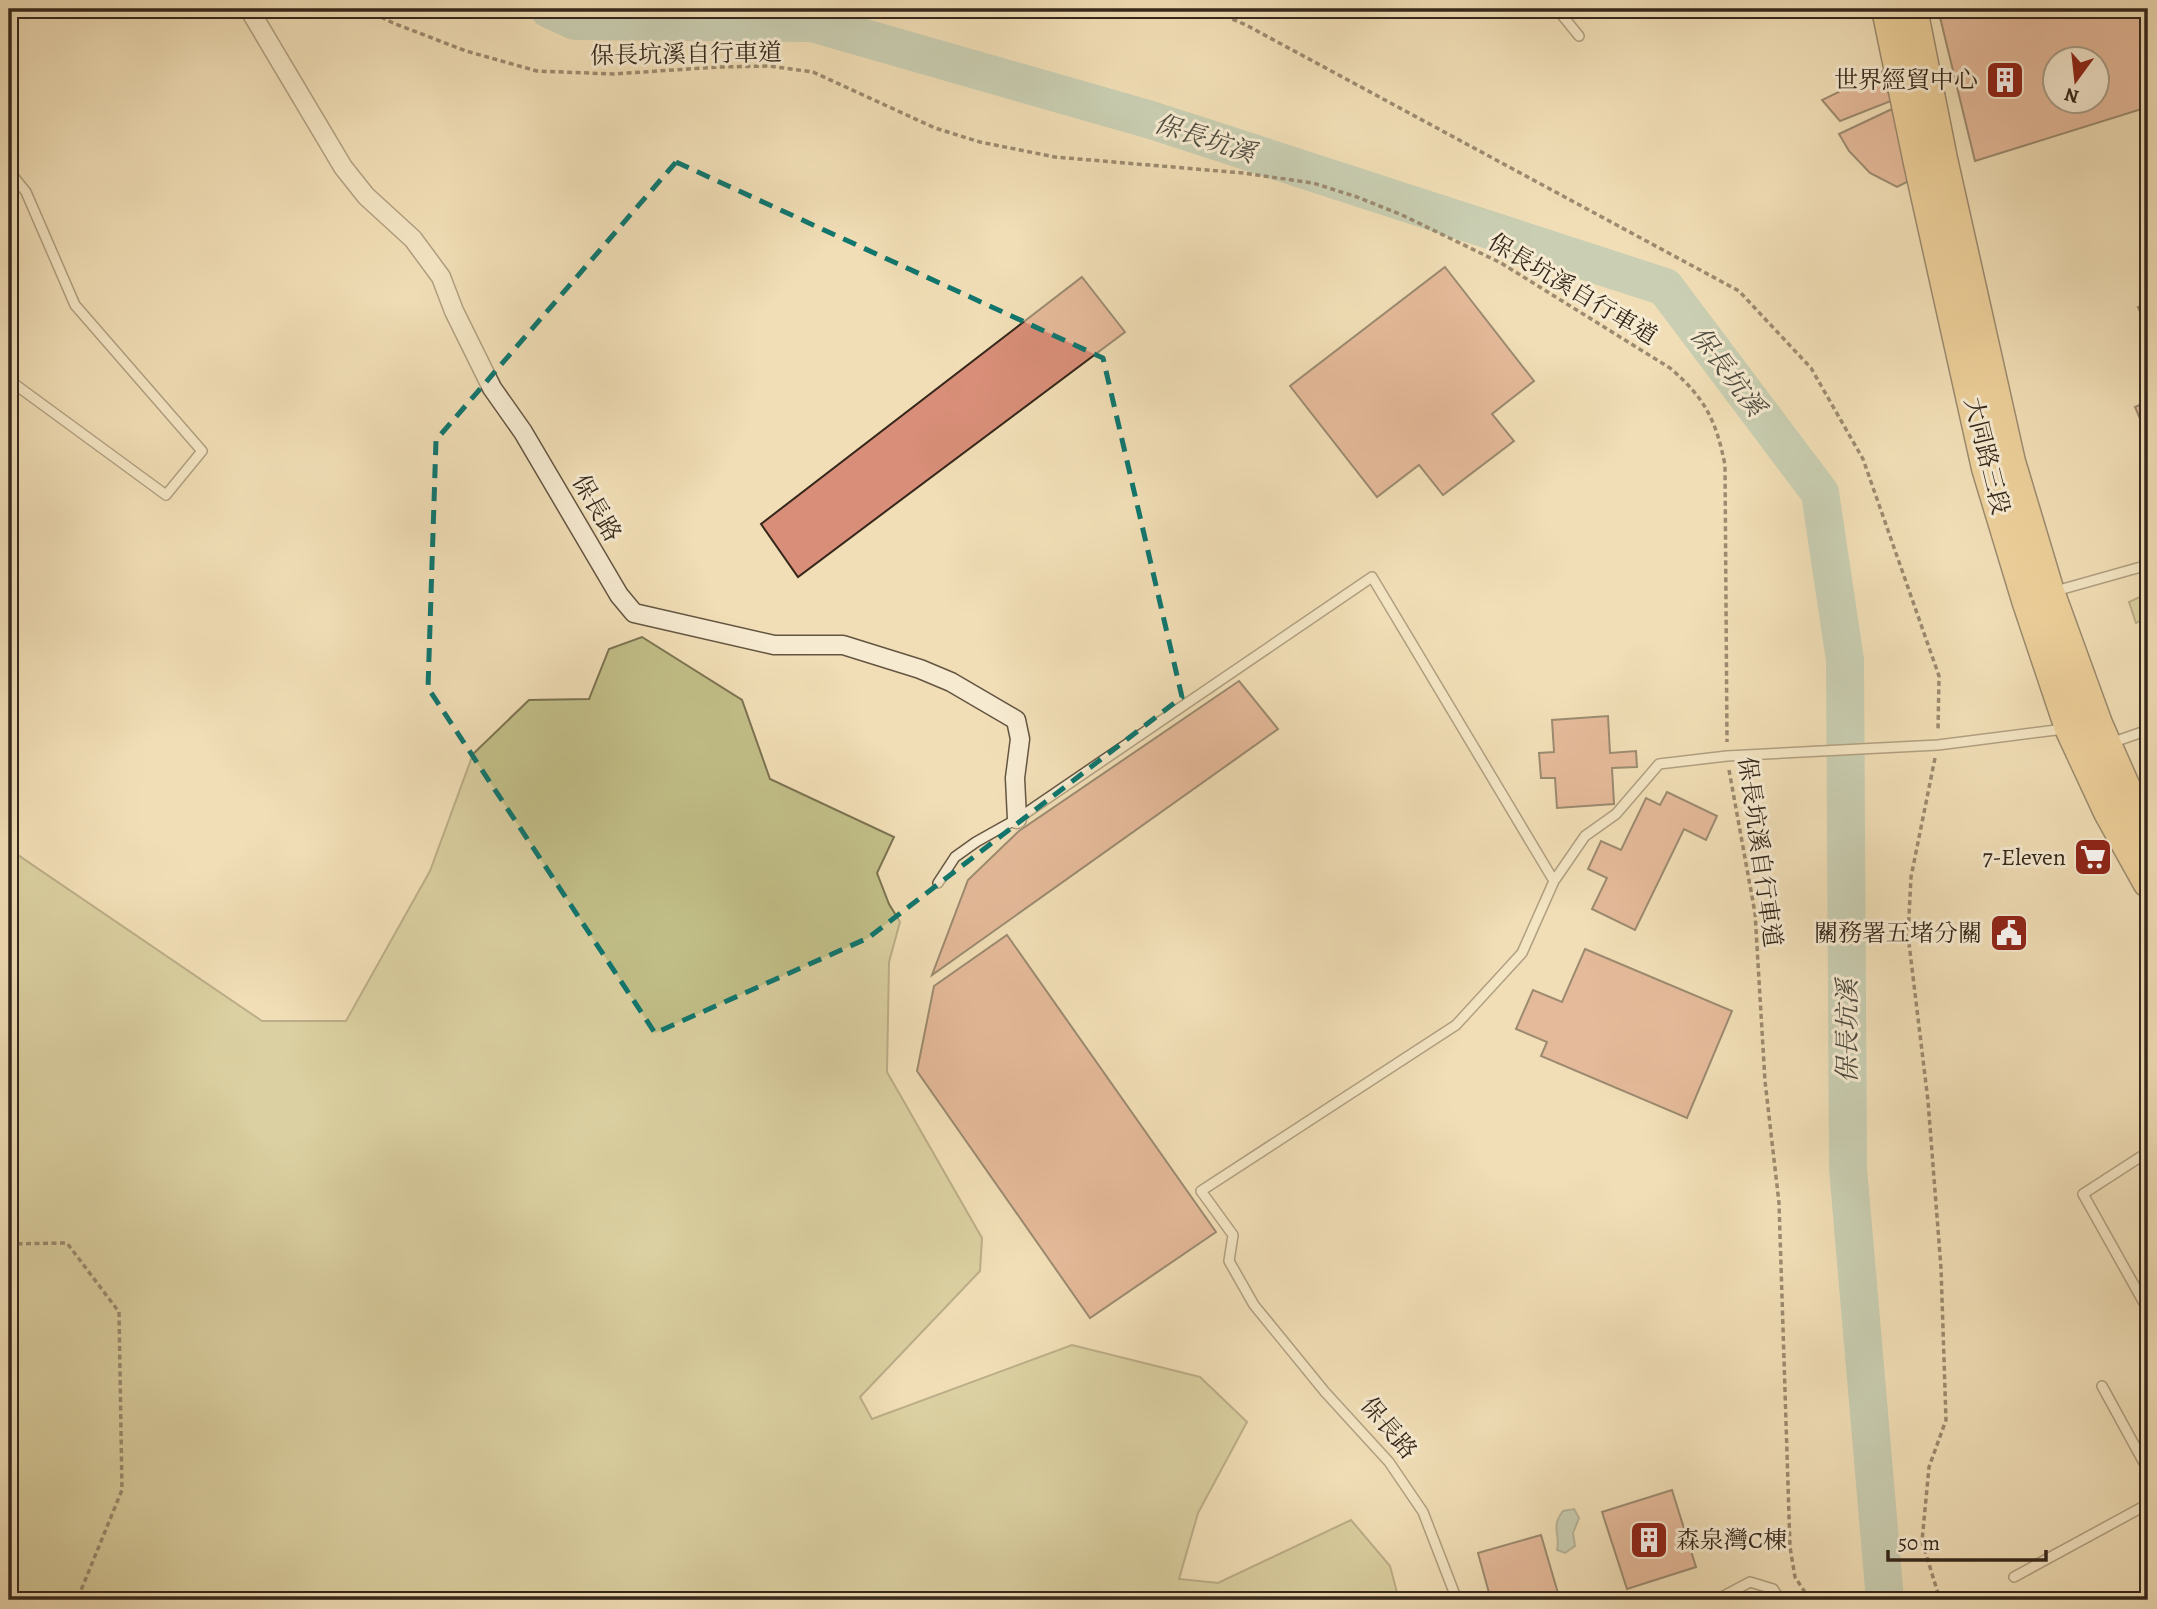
<svg xmlns="http://www.w3.org/2000/svg" width="2157" height="1609" viewBox="0 0 2157 1609" font-family="Alegreya,'Noto Serif TC',serif">
  <style>
    .green { fill: #c2bf88; stroke: #7c7352; stroke-width: 2 }
    .water { fill: #9bbcaf; stroke: #728074; stroke-width: 2 }
    .lines { fill: none; stroke-linecap: round; stroke-linejoin: round }
    .river { stroke: #9bbcaf; stroke-width: 38 }
    .building { fill: #d88e78; stroke: #35271b; stroke-width: 2; fill-rule: evenodd }
    .lane-casing { stroke: #645542; stroke-width: 12 }
    .street-casing { stroke: #645542; stroke-width: 21 }
    .primary-casing { stroke: #35271b; stroke-width: 33 }
    .path { stroke: #35271b; stroke-width: 3.5; stroke-dasharray: 5 3.5; stroke-linecap: butt }
    .lane { stroke: #f6ead0; stroke-width: 9 }
    .street { stroke: #f6ead0; stroke-width: 18 }
    .primary { stroke: #e8bf7b; stroke-width: 30 }
    .marked { fill: none; stroke: #0f766e; stroke-width: 5; stroke-dasharray: 14 9; stroke-linejoin: round }
    .labels { text-anchor: middle; stroke-width: 6; stroke-linejoin: round; paint-order: stroke }
    .street-label { font-size: 24px; fill: #35271b; stroke: #f6ead0 }
    .poi-label { font-size: 24px; fill: #35271b; stroke: #f6ead0; text-anchor: end }
    .water-label { font-size: 26px; font-style: italic; fill: #4e4c40; stroke: #f6ead0 }
  </style>
  <rect width="100%" height="100%" fill="#f1deb6"/>
  <filter id="stains"><feTurbulence type="fractalNoise" baseFrequency=".00286" numOctaves="4"/><feColorMatrix values="0 0 0 0 .2 0 0 0 0 .09 0 0 0 0 .02 0 0 0 .5 -.17"/></filter>
  <radialGradient id="worn" r=".72"><stop offset=".6" stop-color="#630" stop-opacity="0"/><stop offset="1" stop-color="#630" stop-opacity=".3"/></radialGradient>
  <path class="green" d="M2148,593V616L2136,623L2129,602Z
    M642,637L742,700L770,779L894,837L877,873L889,904L900,922L889,962L887,1072L982,1238L980,1271L860,1397L872,1419L1072,1345L1200,1377L1247,1422L1198,1513L1179,1579L1218,1583L1351,1520L1390,1566L1399,1600H9V849L262,1021H346L430,871L473,754L529,700L589,699L609,649Z"/>
  <path class="water" d="M1574,1509L1579,1518L1573,1533L1575,1546L1565,1553L1557,1550C1561,1534 1550,1528 1563,1511Z"/>
  <g class="lines">
    <path class="river" d="M549,9L575,21L812,23L1151,120L1665,287L1820,493L1845,660L1848,1168L1885,1600"/>
  </g>
  <path class="building" d="M1938,9H2148V107L1975,161ZM2056,60H2098V102H2056Z
    M1882,71L1891,101L1840,121L1822,100Z
    M1892,109L1911,180L1897,187L1870,173L1849,151L1839,134Z
    M1445,267L1534,381L1492,414L1514,441L1443,495L1419,465L1377,497L1290,386Z
    M1082,277L1125,332L798,577L761,524Z
    M2148,303V330L2138,307Z
    M2148,401V437L2135,407Z
    M1239,681L1278,729L932,975L968,880L1019,831Z
    M1608,716L1610,753L1636,751L1637,767L1612,768L1614,804L1557,808L1555,778H1541L1539,753L1554,752L1552,720Z
    M1667,792L1717,816L1706,840L1684,829L1635,930L1592,909L1607,878L1588,869L1601,841L1621,850L1646,798L1660,805Z
    M1007,935L1216,1232L1090,1318L917,1071L934,986Z
    M1585,949L1732,1011L1687,1118L1541,1056L1547,1042L1516,1029L1533,990L1562,1002Z
    M1672,1490L1696,1567L1627,1589L1602,1512Z
    M1541,1535L1560,1600H1491L1478,1553Z"/>
  <g class="lines">
    <defs>
      <path id="lane" d="M1557,9L1579,36
        M9,171L26,192L75,305L202,451L166,495L9,380
        M2052,592L2148,565
        M2111,743L2148,730
        M938,883L955,857L976,842L1017,819L1372,577L1554,881
        M2148,1152L2083,1194L2148,1310
        M2102,1386L2148,1470
        M2014,1577L2148,1504
        M1457,1600L1423,1512L1389,1462L1325,1392L1254,1305L1229,1261L1233,1235L1201,1191L1456,1025L1522,953L1554,881L1585,836L1616,814L1659,764L1727,756L1938,745L2064,729
        M1716,1600L1750,1582L1773,1589L1780,1600"/>
      <path id="street" d="M249,9L343,167L366,196L413,239L441,277L454,311L492,388L523,432L619,595L634,613L774,645H843L920,669L951,682L1016,720L1020,739L1015,778L1017,819"/>
      <path id="primary" d="M1887,9L1919,163L1987,468L2027,600L2070,728L2109,812L2148,882
        M1912,9L1942,159L2010,462L2049,592L2097,724L2131,801L2148,833"/>
    </defs>
    <use href="#lane" class="lane-casing"/>
    <use href="#street" class="street-casing"/>
    <use href="#primary" class="primary-casing"/>
    <path class="path" d="M366,9L393,23L466,51L537,71L613,74L719,67L769,66L813,72L935,128L980,142L1055,157L1243,173L1313,183L1357,197L1402,215L1501,263L1670,368C1705,398 1716,420 1725,465L1727,742
      M1209,9L1246,25L1739,291L1811,368L1863,459L1939,676L1938,730
      M1935,758L1911,877L1908,935L1928,1101L1941,1268L1946,1420L1929,1467L1922,1541L1940,1600
      M1729,770L1755,913L1765,1081L1779,1203L1790,1547L1795,1577L1810,1600
      M9,1244L67,1243L119,1312L122,1490L77,1600"/>
    <use href="#lane" class="lane"/>
    <use href="#street" class="street"/>
    <use href="#primary" class="primary"/>
  </g>
  <path d="M0 0H2157V1609H0ZM676,162L1103,358L1182,697L868,938L655,1033L428,688L436,440Z" fill="#f1deb6" fill-opacity=".55" fill-rule="evenodd"/>
  <path class="marked" d="M676,162L1103,358L1182,697L868,938L655,1033L428,688L436,440Z"/>
  <defs>
    <symbol id="building-square" viewBox="-11 -11 22 22"><rect x="-9" y="-9" width="18" height="18" rx="4" fill="#8f2418" stroke="#f6ead0"/><path d="M-4-6H4V6H1V3H-1V6H-4ZM-2.5-4.3h1.7v1.8h-1.7ZM.8-4.3h1.7v1.8H.8ZM-2.5-1h1.7V.8h-1.7ZM.8-1h1.7V.8H.8Z" fill="#fff"/></symbol>
    <symbol id="supermarket-square" viewBox="-11 -11 22 22"><rect x="-9" y="-9" width="18" height="18" rx="4" fill="#8f2418" stroke="#f6ead0"/><path d="M-6-5.5h2.5l.6 2H6L4.5 2H-2.5L-4.4-4H-6ZM-1.5 3.2a1.3 1.3 0 1 0 .1 0ZM3 3.2a1.3 1.3 0 1 0 .1 0Z" fill="#fff"/></symbol>
    <symbol id="civic-square" viewBox="-11 -11 22 22"><rect x="-9" y="-9" width="18" height="18" rx="4" fill="#8f2418" stroke="#f6ead0"/><path d="M-.6-6.5H3V-4.5H.6V-3L4-1V1h2V6H-6V1h2V-1L-.6-3ZM-1.2 2.5V6h2.4V2.5Z" fill="#fff"/></symbol>
  </defs>
  <g fill-rule="evenodd">
    <use href="#building-square" x="1983" y="58" width="44" height="44"/>
    <use href="#supermarket-square" x="2071" y="835" width="44" height="44"/>
    <use href="#civic-square" x="1987" y="911" width="44" height="44"/>
    <use href="#building-square" x="1627" y="1518" width="44" height="44"/>
  </g>
  <g class="labels">
    <g class="street-label">
      <text transform="translate(686 54) rotate(-1)" y="8">保長坑溪自行車道</text>
      <text transform="translate(1573 289) rotate(31)" y="8">保長坑溪自行車道</text>
      <text transform="translate(1987 456) rotate(76)" y="8">大同路三段</text>
      <text transform="translate(597 508) rotate(60)" y="8">保長路</text>
      <text transform="translate(1760 852) rotate(82)" y="8">保長坑溪自行車道</text>
      <text transform="translate(1389 1428) rotate(50)" y="8">保長路</text>
    </g>
    <g class="poi-label">
      <text x="1978" y="88">世界經貿中心</text>
      <text x="2066" y="865">7-Eleven</text>
      <text x="1982" y="941">關務署五堵分關</text>
      <text x="1676" y="1548" text-anchor="start">森泉灣C棟</text>
    </g>
    <g class="water-label">
      <text transform="translate(1205 138) rotate(18)" y="9">保長坑溪</text>
      <text transform="translate(1728 371) rotate(53)" y="9">保長坑溪</text>
      <text transform="translate(1847 1031) rotate(-90)" y="9">保長坑溪</text>
    </g>
  </g>
  <rect width="2157" height="1609" fill="none" stroke="#f1deb6" stroke-width="35"/>
  <rect x="10" y="10" width="2136" height="1588" fill="none" stroke="#35271b" stroke-width="3.5"/>
  <rect x="18" y="18" width="2122" height="1574" fill="none" stroke="#35271b" stroke-width="2"/>
  <g transform="translate(2076 80) rotate(195)"><circle r="33" fill="#f6ead0" stroke="#a99c88" stroke-width="2"/>
  <path d="M0-5L12 26L0 18L-12 26Z" fill="#8f2418"/>
  <text y="-10" font-size="19" font-weight="bold" text-anchor="middle" fill="#35271b">N</text>
  </g>
  <path d="M1888 1550v10h158v-10" fill="none" stroke="#35271b" stroke-width="3.5"/>
  <text x="1898" y="1550" font-size="21" fill="#35271b" stroke="#f6ead0" stroke-width="5" paint-order="stroke">50 m</text>
  <rect width="100%" height="100%" filter="url(#stains)"/>
  <rect width="100%" height="100%" fill="url(#worn)"/>
</svg>
